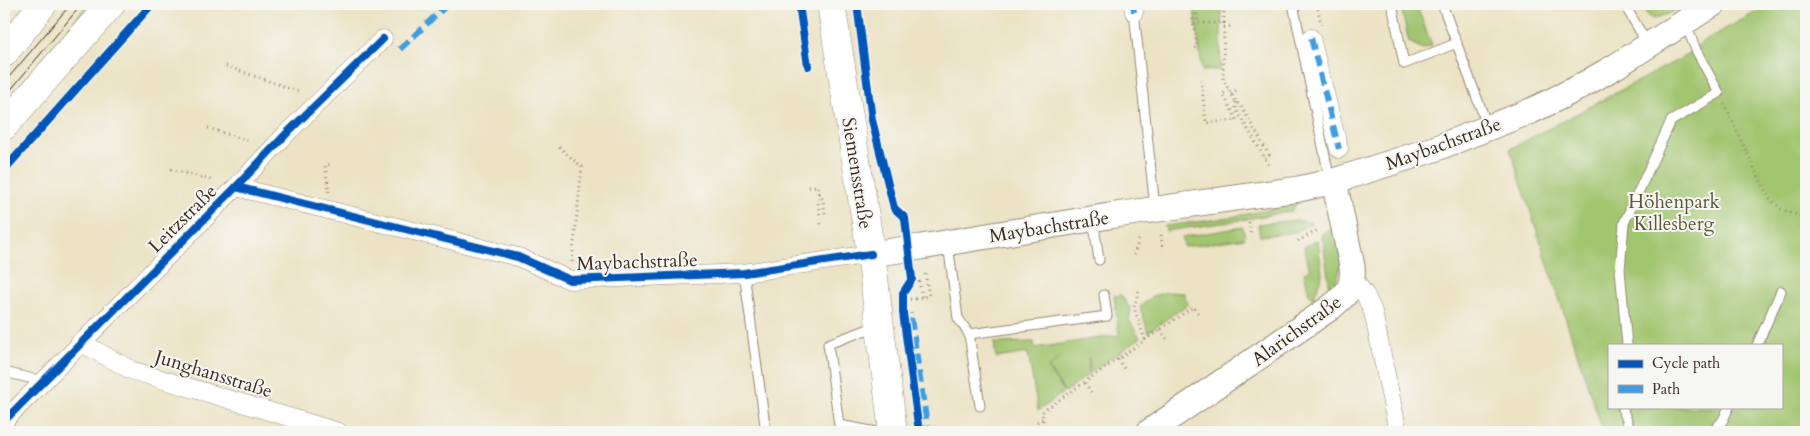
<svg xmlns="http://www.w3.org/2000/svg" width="1810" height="436" viewBox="0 0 1810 436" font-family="Cardo,serif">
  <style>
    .green { fill: #a2c56f; stroke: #6e7846; fill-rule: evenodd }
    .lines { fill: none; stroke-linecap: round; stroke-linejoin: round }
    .lane-casing { stroke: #948672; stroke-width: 11 }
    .street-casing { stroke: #948672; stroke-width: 19 }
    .secondary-casing { stroke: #948672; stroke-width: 27 }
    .primary-casing { stroke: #948672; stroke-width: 29 }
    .path { stroke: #948672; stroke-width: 3; stroke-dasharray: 1 4; stroke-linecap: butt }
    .lane { stroke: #fff; stroke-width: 9 }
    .street { stroke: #fff; stroke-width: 18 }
    .secondary { stroke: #fff; stroke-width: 25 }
    .primary { stroke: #fff; stroke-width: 28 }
    .tram { stroke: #3b2a1e; stroke-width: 1 }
    .quiet { stroke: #3f9ce0; stroke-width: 6; stroke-dasharray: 12 6; stroke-linecap: butt }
    .cycleway-casing { stroke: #f6f6f2; stroke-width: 11 }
    .cycleway { stroke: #0057b8; stroke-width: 8 }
    .labels { text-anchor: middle; stroke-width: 4; stroke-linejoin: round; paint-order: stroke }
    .street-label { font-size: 19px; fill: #3b2a1e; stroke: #f6f6f2 }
    .park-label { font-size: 19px; fill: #5a5836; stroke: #f6f6f2 }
  </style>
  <rect width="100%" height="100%" fill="#f6f6f2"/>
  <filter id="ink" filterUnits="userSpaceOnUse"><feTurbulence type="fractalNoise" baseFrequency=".02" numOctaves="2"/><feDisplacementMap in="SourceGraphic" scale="10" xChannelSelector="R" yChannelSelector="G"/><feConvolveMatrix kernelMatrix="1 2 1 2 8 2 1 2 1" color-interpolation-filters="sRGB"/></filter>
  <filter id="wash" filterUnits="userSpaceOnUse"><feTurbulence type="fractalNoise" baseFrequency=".0096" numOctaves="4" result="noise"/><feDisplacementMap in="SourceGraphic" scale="20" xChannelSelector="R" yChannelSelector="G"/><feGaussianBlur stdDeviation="1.12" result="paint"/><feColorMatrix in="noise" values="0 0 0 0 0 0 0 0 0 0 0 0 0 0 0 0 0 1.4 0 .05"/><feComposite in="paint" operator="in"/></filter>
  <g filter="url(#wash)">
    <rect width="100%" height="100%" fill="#ece3c5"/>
    <path class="green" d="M88,4H95L4,109V105Z
      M1194,4H1222L1220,70L1202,71Z
      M1400,4H1416L1432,46L1423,49L1409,42Z
      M1637,4H1690L1681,10L1652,19Z
      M1771,4H1806V432H1603L1510,149L1687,55L1703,41ZM1609,345H1781V407H1609Z
      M1296,204L1292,211L1229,222L1166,231L1165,226L1227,218Z
      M1297,220L1311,223L1296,232L1260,236L1258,224Z
      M1243,227L1245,238L1184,247L1182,237Z
      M1337,227C1341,251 1346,269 1330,290L1322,234Z
      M1318,240L1322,275L1313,299L1309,294L1304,272L1310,270L1304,247Z
      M1168,292L1184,293L1188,304L1148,332L1140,307L1152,296Z
      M1121,295L1131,310L1129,320L1140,338L1090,373L1089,358L1088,357L1089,374L1065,392L1049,369L1059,358L1048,369L1064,392L1038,411L1028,353L996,358L994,343L1034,342L1035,348L1119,335L1114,296Z"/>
  </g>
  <g filter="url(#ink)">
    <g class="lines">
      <defs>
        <path id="lane" d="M1293,4L1330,180
          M1392,4L1404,64L1457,43
          M1442,4L1487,125
          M1624,4L1647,43
          M1134,12L1155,208
          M1093,219L1099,260
          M948,244L958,318L969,334
          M744,273L766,432
          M1627,345L1620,270L1624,223L1671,121L1719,93L1696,50L1685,23
          M1757,345L1781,291
          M4,372L42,381
          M980,406L969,334L1107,316L1104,295
          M1622,407L1631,432
          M877,432L839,425L828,344L877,326
          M1713,432L1723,420L1729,407"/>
        <path id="street" d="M1133,4L1134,12
          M1311,38L1339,149
          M236,187L518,257L570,280L744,273L871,254
          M1353,280L1365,294L1373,312L1398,432
          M80,342L131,370L339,432
          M4,421L236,187L289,131L383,39"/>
        <path id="secondary" d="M871,254L921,247L1109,216L1299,189L1334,181L1434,149L1531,111L1576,89L1616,66L1713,4
          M1149,432L1330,308C1347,294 1354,289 1352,266L1334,181"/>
        <path id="primary" d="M831,4L871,254L893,432
          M4,53L43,4
          M4,126L111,4"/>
      </defs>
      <use href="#lane" class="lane-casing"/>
      <use href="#street" class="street-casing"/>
      <use href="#secondary" class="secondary-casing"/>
      <use href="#primary" class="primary-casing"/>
      <path class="path" d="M1191,4L1197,47L1195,48
        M1195,4L1198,23H1224L1223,80L1236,102L1241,106L1269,155L1264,158
        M1317,4L1321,25
        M1224,23V4
        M1224,27L1231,26
        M226,66L300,92
        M1201,80L1206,123L1237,120L1223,94L1228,90
        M1231,94L1238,89
        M1236,102V109L1270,167
        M1724,104L1769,198L1781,209L1806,218
        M208,128L250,141
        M559,147L582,167L572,262
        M171,169L211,180
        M809,187L818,186L819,194
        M329,192L325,166L331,164
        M1249,222L1251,237
        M821,224L818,201L819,194L823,199L826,222
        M1161,235L1163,250
        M1298,241L1319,229
        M1134,255L1139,239
        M919,281L922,298
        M905,300L922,298L929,295L925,273
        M911,313V318
        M1160,330L1167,339
        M1145,340L1193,307L1200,316
        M1118,359L1124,369
        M1085,383L1091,392
        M1037,422L1043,419
        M1044,431L1042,412L1145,340L1134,307L1139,290"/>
      <use href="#lane" class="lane"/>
      <use href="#street" class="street"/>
      <use href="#secondary" class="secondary"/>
      <use href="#primary" class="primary"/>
      <path class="tram" d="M4,83L71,4
        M4,98L82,4"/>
      <path class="quiet" d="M1133,4L1134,12
        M1311,38L1339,149
        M400,49L448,4
        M911,318L928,432"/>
      <defs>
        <path id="cycleway" d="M799,4L808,66
          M857,4L872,120L894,208L905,218L912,279L903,293V313L919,432
          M4,170L152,4
          M236,187L518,257L570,280L744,273L871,254
          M4,421L236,187L289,131L383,39"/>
      </defs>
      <use href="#cycleway" class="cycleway-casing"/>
      <use href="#cycleway" class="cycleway"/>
    </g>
  </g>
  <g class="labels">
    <g class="street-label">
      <text transform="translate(1443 143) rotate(-20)" y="7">Maybachstraße</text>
      <text transform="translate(858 173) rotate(81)" y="7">Siemensstraße</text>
      <text transform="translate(182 218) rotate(-45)" y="7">Leitzstraße</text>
      <text transform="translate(1049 226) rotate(-9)" y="7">Maybachstraße</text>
      <text transform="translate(637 261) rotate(-2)" y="7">Maybachstraße</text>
      <text transform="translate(1296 330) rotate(-36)" y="7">Alarichstraße</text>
      <text transform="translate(214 373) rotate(17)" y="7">Junghansstraße</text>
    </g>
    <g class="park-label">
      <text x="1674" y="208">Höhenpark<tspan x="1674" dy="22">Killesberg</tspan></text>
    </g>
  </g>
  <rect width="1810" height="436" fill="none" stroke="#f6f6f2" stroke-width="20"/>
  <rect x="1608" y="344" width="175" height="65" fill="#f6f6f2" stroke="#aba49d"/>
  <rect x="1618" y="360" width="25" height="8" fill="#0057b8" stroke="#aba49d"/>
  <text x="1652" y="368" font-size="15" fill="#3b2a1e">Cycle path</text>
  <rect x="1618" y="385" width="25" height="8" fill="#3f9ce0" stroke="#aba49d"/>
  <text x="1652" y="394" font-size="15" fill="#3b2a1e">Path</text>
</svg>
